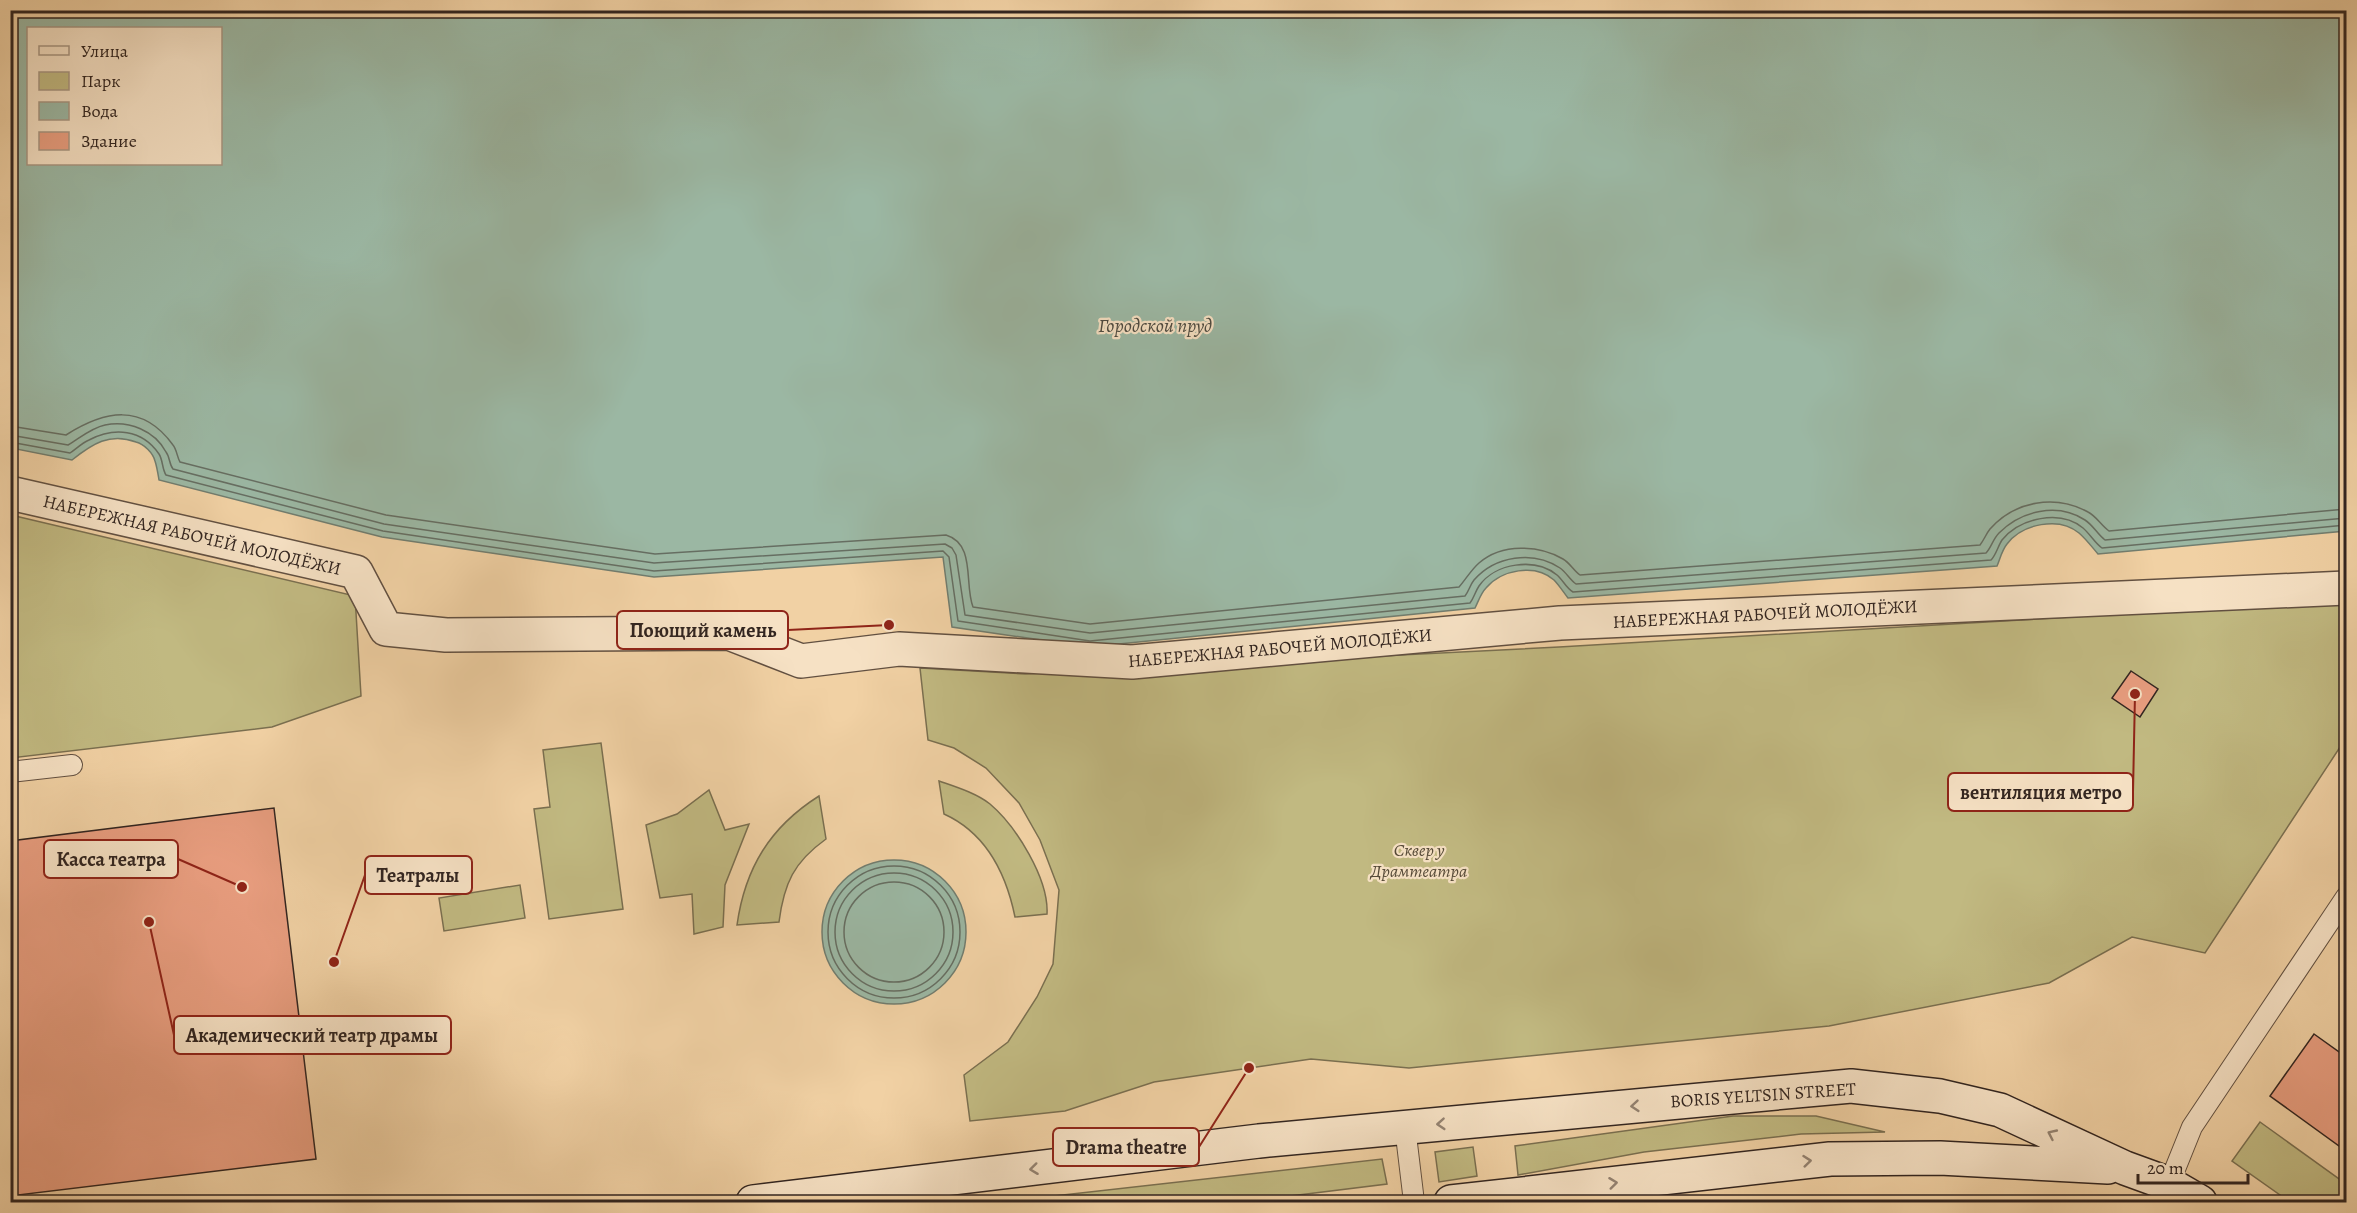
<svg xmlns="http://www.w3.org/2000/svg" width="2357" height="1213" viewBox="0 0 2357 1213" font-family="Alegreya,serif">
  <style>
    .green { fill: #c1b981; stroke: #7a6f50; stroke-width: 1.5 }
    .water { fill: #9bb7a3; stroke: #717d6f; stroke-width: 1.5; fill-rule: evenodd }
    .lines { fill: none; stroke-linecap: round; stroke-linejoin: round }
    .shore { stroke: #666e62; stroke-width: 1.5 }
    .building { fill: #e99e80; stroke: #322520; stroke-width: 1.5 }
    .lane-casing { stroke: #625041; stroke-width: 22 }
    .street-casing { stroke: #625041; stroke-width: 36 }
    .secondary-casing { stroke: #322520; stroke-width: 36 }
    .lane { stroke: #f6e1c4; stroke-width: 20 }
    .street { stroke: #f6e1c4; stroke-width: 33 }
    .secondary { stroke: #f6e1c4; stroke-width: 33 }
    .oneway { stroke: #948372 }
    .labels { text-anchor: middle; stroke-width: 4.5; stroke-linejoin: round; paint-order: stroke }
    .street-label { font-size: 18px; fill: #322520; stroke: #f6e1c4 }
    .park-label { font-size: 18px; font-style: italic; fill: #564a38; stroke: #f6e1c4 }
    .water-label { font-size: 20px; font-style: italic; fill: #4c4a41; stroke: #f6e1c4 }
    .leader { fill: none; stroke: #8f2418; stroke-width: 2 }
    .callout-dot { fill: #8f2418; stroke: #f6e1c4; stroke-width: 2 }
    .callout { fill: #f6e1c4; stroke: #8f2418; stroke-width: 2 }
    .callout-label { font-size: 20px; text-anchor: middle; font-weight: bold; fill: #322520 }
  </style>
  <rect width="100%" height="100%" fill="#f1d1a4"/>
  <filter id="stains"><feTurbulence type="fractalNoise" baseFrequency=".00333" numOctaves="4"/><feColorMatrix values="0 0 0 0 .2 0 0 0 0 .09 0 0 0 0 .02 0 0 0 .5 -.17"/></filter>
  <radialGradient id="worn" r=".72"><stop offset=".6" stop-color="#630" stop-opacity="0"/><stop offset="1" stop-color="#630" stop-opacity=".3"/></radialGradient>
  <path class="green" d="M11,515L355,596L361,696L272,727L11,758Z
    M2346,601V738L2205,953L2132,937L2049,983L1829,1026L1409,1068L1311,1059L1154,1082L1065,1111L970,1121L964,1075L1008,1042L1037,997L1053,964L1059,890L1040,840L1019,803L986,768L954,748L928,740L920,668L1025,674L1559,647Z
    M601,743L623,909L549,919L534,809L550,807L543,750Z
    M939,781C956,787 976,793 990,804C1016,826 1049,879 1047,914L1015,917C1006,873 986,833 944,814Z
    M709,790L725,830L749,824L725,885L723,927L694,934L692,894L660,898L646,825L677,814Z
    M819,796L826,839C794,862 784,883 779,922L737,925C745,868 770,827 819,796Z
    M520,885L525,918L444,931L439,898Z
    M1733,1116H1816L1885,1132L1801,1134L1644,1152L1518,1175L1515,1146Z
    M2260,1122L2346,1184V1202H2290L2232,1161Z
    M1473,1147L1477,1176L1439,1182L1435,1152Z
    M1382,1159L1387,1184L1241,1202H1001Z"/>
  <path class="water" d="M10,11H2346V531L2098,554C2092,547 2086,539 2079,533C2059,516 2022,524 2007,544C2002,550 2000,559 1997,566L1568,598C1564,593 1559,585 1554,580C1535,563 1501,570 1486,588C1481,593 1478,602 1475,608L1089,647L952,627L943,557L654,577L382,537L159,480C158,474 157,467 155,461C153,453 144,444 136,442C110,432 92,444 72,460L11,448ZM28,28H220V164H28Z
    M822 932a72 72 0 1 1 144 0a72 72 0 1 1-144 0Z"/>
  <g class="lines">
    <path class="shore" d="M10,426L66,435C104,411 142,402 173,445C177,450 177,457 180,462L386,515L655,554L946,535C976,544 964,584 973,607L1090,624L1459,587C1466,579 1471,570 1479,563C1502,543 1539,545 1563,559C1570,563 1574,571 1580,575L1980,545C1984,540 1986,534 1990,529C2015,501 2055,494 2088,512C2096,516 2101,525 2109,531L2346,509
      M10,435L68,445C80,438 91,428 105,425C129,420 155,431 166,452C170,457 169,464 173,469L384,524L654,563L945,544L952,548L956,555L965,615L1090,633L1465,596C1469,591 1470,585 1474,580C1495,556 1533,550 1560,568C1566,572 1570,580 1576,584L1986,553C1991,548 1993,539 1999,533C2021,511 2057,502 2085,520C2093,525 2098,535 2105,540L2346,518
      M10,442L70,453C76,449 82,443 89,440C114,427 142,429 159,454C163,460 162,469 166,475L383,531L654,571L943,551L949,557L958,621L1090,641L1470,603C1474,598 1475,592 1479,586C1495,563 1535,557 1557,575C1563,580 1566,588 1573,592L1991,560C1996,555 1998,546 2002,540C2020,518 2060,509 2083,528C2090,534 2095,543 2102,548L2346,525
      M828 932a66 66 0 1 1 132 0a66 66 0 1 1-132 0Z
      M835 932a59 59 0 1 1 118 0a59 59 0 1 1-118 0Z
      M844 932a50 50 0 1 1 100 0a50 50 0 1 1-100 0Z"/>
  </g>
  <path class="building" d="M2131,671L2158,689L2140,717L2112,698Z
    M274,808L316,1159L10,1196V841Z
    M2314,1034L2346,1057V1151L2270,1096Z"/>
  <g class="lines">
    <defs>
      <path id="lane" d="M10,772L72,765
        M1405,1127L1414,1202
        M2169,1184L2192,1127L2346,897"/>
      <path id="street" d="M10,493L356,572L386,629L446,635L729,633L801,661L899,649L1132,662L1560,623L2346,588"/>
      <path id="secondary" d="M753,1202L1259,1141L1851,1086L1940,1096L2000,1110L2125,1168L2169,1184L2200,1202
        M1451,1202L1830,1159L1940,1158L2108,1167"/>
    </defs>
    <use href="#lane" class="lane-casing"/>
    <use href="#street" class="street-casing"/>
    <use href="#secondary" class="secondary-casing"/>
    <use href="#lane" class="lane"/>
    <use href="#street" class="street"/>
    <use href="#secondary" class="secondary"/>
  </g>
  <defs><path id="oneway-chevron" d="M-2-3.5L2.5 0L-2 3.5" fill="none" stroke-width="1.6" stroke-linecap="round" stroke-linejoin="round" transform="scale(1.5)"/></defs>
  <g class="oneway">
    <use href="#oneway-chevron" transform="translate(1635 1106) rotate(175)"/>
    <use href="#oneway-chevron" transform="translate(1441 1124) rotate(176)"/>
    <use href="#oneway-chevron" transform="translate(2052 1134) rotate(-155)"/>
    <use href="#oneway-chevron" transform="translate(1807 1161) rotate(-6)"/>
    <use href="#oneway-chevron" transform="translate(1034 1169) rotate(173)"/>
    <use href="#oneway-chevron" transform="translate(1613 1183) rotate(-7)"/>
  </g>
  <g class="labels">
    <g class="street-label">
      <text transform="translate(192 535) rotate(13)" y="6">НАБЕРЕЖНАЯ РАБОЧЕЙ МОЛОДЁЖИ</text>
      <text transform="translate(1765 614) rotate(-3)" y="6">НАБЕРЕЖНАЯ РАБОЧЕЙ МОЛОДЁЖИ</text>
      <text transform="translate(1280 648) rotate(-5)" y="6">НАБЕРЕЖНАЯ РАБОЧЕЙ МОЛОДЁЖИ</text>
      <text transform="translate(1763 1095) rotate(-4)" y="6">BORIS YELTSIN STREET</text>
    </g>
    <g class="park-label">
      <text x="1419" y="856">Сквер у<tspan x="1419" dy="21">Драмтеатра</tspan></text>
    </g>
    <g class="water-label">
      <text x="1155" y="332">Городской пруд</text>
    </g>
  </g>
  <path class="leader" d="M889 625L788 630M2135 694L2133 792M242 887L178 859M334 962L365 875M149 922L174 1035M1249 1068L1199 1147"/>
  <g class="callout-dot">
    <circle cx="889" cy="625" r="6"/>
    <circle cx="2135" cy="694" r="6"/>
    <circle cx="242" cy="887" r="6"/>
    <circle cx="334" cy="962" r="6"/>
    <circle cx="149" cy="922" r="6"/>
    <circle cx="1249" cy="1068" r="6"/>
  </g>
  <g class="callout">
    <rect x="617" y="611" width="171" height="38" rx="6"/>
    <rect x="1948" y="773" width="185" height="38" rx="6"/>
    <rect x="44" y="840" width="134" height="38" rx="6"/>
    <rect x="365" y="856" width="107" height="38" rx="6"/>
    <rect x="174" y="1016" width="277" height="38" rx="6"/>
    <rect x="1053" y="1128" width="146" height="38" rx="6"/>
  </g>
  <g class="callout-label">
    <text x="703" y="637">Поющий камень</text>
    <text x="2041" y="799">вентиляция метро</text>
    <text x="111" y="866">Касса театра</text>
    <text x="418" y="882">Театралы</text>
    <text x="312" y="1042">Академический театр драмы</text>
    <text x="1126" y="1154">Drama theatre</text>
  </g>
  <rect width="2357" height="1213" fill="none" stroke="#f1d1a4" stroke-width="36"/>
  <rect x="12" y="12" width="2333" height="1189" fill="none" stroke="#322520" stroke-width="3"/>
  <rect x="18" y="18" width="2321" height="1177" fill="none" stroke="#322520" stroke-width="1.5"/>
  <rect x="27" y="27" width="195" height="138" fill="#f6e1c4" stroke="#a89682" stroke-width="1.5"/>
  <rect x="39" y="46" width="30" height="9" fill="#f6e1c4" stroke="#a89682" stroke-width="1.5"/>
  <text x="81" y="57" font-size="18" fill="#322520">Улица</text>
  <rect x="39" y="72" width="30" height="18" fill="#c1b981" stroke="#a89682" stroke-width="1.5"/>
  <text x="81" y="87" font-size="18" fill="#322520">Парк</text>
  <rect x="39" y="102" width="30" height="18" fill="#9bb7a3" stroke="#a89682" stroke-width="1.5"/>
  <text x="81" y="117" font-size="18" fill="#322520">Вода</text>
  <rect x="39" y="132" width="30" height="18" fill="#e99e80" stroke="#a89682" stroke-width="1.5"/>
  <text x="81" y="147" font-size="18" fill="#322520">Здание</text>
  <path d="M2138 1174v9h110v-9" fill="none" stroke="#322520" stroke-width="3"/>
  <text x="2147" y="1174" font-size="18" fill="#322520" stroke="#f6e1c4" stroke-width="4.5" paint-order="stroke">20 m</text>
  <rect width="100%" height="100%" filter="url(#stains)"/>
  <rect width="100%" height="100%" fill="url(#worn)"/>
</svg>
